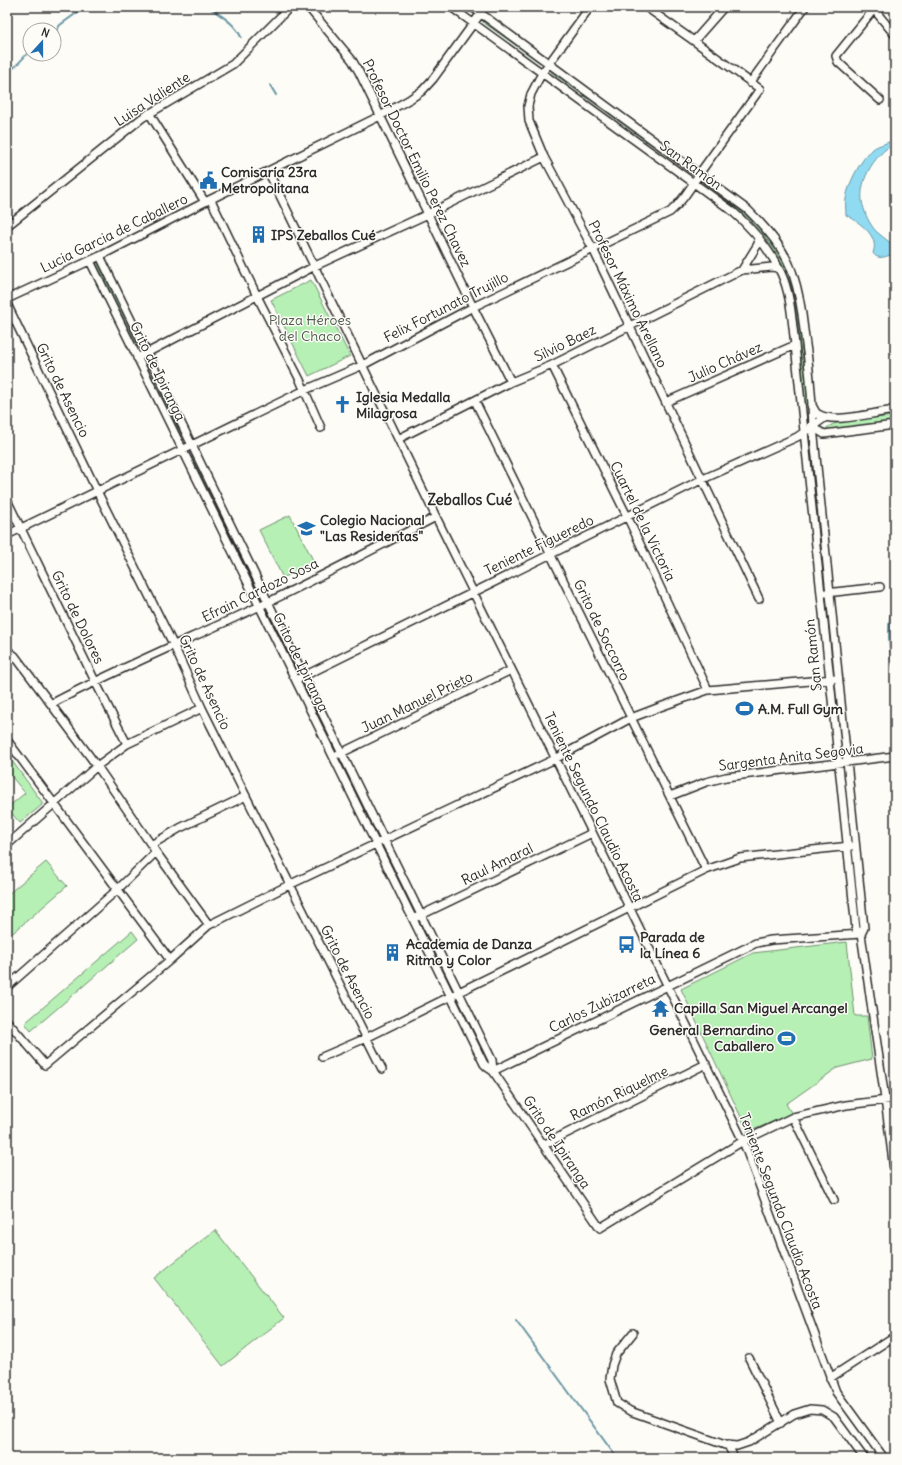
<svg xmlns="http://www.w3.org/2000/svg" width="902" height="1465" viewBox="0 0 902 1465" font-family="Delius,sans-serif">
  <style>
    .green { fill: #b6f0b4; stroke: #708e70 }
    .water { fill: #91dbf2; stroke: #6895a2 }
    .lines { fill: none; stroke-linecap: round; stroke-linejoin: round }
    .stream { stroke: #6895a2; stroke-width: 2 }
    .minor-casing { stroke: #2b2b2b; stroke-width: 10 }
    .minor { stroke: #fdfcf7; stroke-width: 7 }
    .labels { text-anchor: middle; stroke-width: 3; stroke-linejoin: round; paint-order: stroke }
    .street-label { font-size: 14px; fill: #2b2b2b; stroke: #fdfcf7 }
    .poi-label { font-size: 14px; font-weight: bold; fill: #2b2b2b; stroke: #fdfcf7; text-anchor: start }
    .park-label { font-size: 14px; fill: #4e5c4d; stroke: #fdfcf7 }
    .neighbourhood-label { font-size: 15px; font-weight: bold; fill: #2b2b2b; stroke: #fdfcf7 }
  </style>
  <rect width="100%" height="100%" fill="#fdfcf7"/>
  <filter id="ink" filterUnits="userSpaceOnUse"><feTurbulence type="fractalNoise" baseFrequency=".025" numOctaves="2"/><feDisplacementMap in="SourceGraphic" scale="8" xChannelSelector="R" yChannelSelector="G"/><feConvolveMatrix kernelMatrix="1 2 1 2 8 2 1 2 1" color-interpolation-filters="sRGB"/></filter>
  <g filter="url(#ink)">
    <path class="green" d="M483,21L540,62V63L483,22Z
      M551,71L691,172V173H690L551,72Z
      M704,182C750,216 786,244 798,304C800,319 801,335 802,350C803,365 809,393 807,407H805C804,386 802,366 800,346C795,298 792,267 759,230C743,211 722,197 703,183Z
      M96,263L98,264L138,347H136Z
      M311,280L350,356L309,376L271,300Z
      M144,360L184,439L183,440L143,362Z
      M895,415V422L825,430C834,417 879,420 895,415Z
      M811,444L826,586L825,587L824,586L809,445Z
      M190,457H193L259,592L258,593Z
      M290,515L314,562L283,578L259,530Z
      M824,596L827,598L835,671L833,674H831Z
      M265,607L297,669L296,670H295L264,608Z
      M302,680L334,745L333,746H332L300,681Z
      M834,685L836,686L843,756L842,757Z
      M7,754L42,802V805L20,823L7,808L25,793L7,771Z
      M339,760H341L375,832H374Z
      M383,847L414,909V910L412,909L382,849Z
      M46,862L67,886L7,938V895Z
      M420,923L452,986L451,987L419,924Z
      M132,931L138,939L31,1031L25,1023Z
      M847,942L855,1016H867L872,1059L837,1068L786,1104L792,1114L748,1132L681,989L753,953Z
      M459,1002L489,1060L488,1062L458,1004Z
      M215,1230L284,1318L223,1366L154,1278Z"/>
    <path class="water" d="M895,138V143C874,154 855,185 864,209C866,217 872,228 878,233C884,238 890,242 895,247V258L890,255C885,257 877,260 873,253C880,236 859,222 846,215C846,210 845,204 846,199C848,184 861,158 873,149C879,144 889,144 895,138Z
      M895,599V678C889,655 884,621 895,599Z"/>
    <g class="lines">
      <path class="stream" d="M209,7C221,16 235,23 241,37
        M54,34L60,25L85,7
        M7,74C15,67 23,59 30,50
        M270,85L276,95
        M7,213L11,216
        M516,1320L617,1458"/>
      <defs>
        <path id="minor" d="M308,7L352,60L359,72L473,307L511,382
          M451,7L731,210C752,228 769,248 781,273C791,294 792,322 795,345L856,929L861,934
          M472,7L748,210C766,228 785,249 793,274C799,292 802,311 804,330C809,363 812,395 813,427L864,928L861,934L885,1099L895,1178
          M590,7L542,73L531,94L528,106L529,121L544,157L593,249L759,599
          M872,7L895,35
          M874,9L836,56L838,62L880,100
          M694,41L724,7
          M750,83L805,7
          M149,113L205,202
          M268,171L436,517L635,919L743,1141L836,1392L884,1458
          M211,200L257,296L300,380L321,428
          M7,226L142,118L233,64L290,7
          M100,256L304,676L492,1060L493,1071
          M90,261L484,1064L487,1067L493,1071L600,1228L743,1141L793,1117L846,1105L895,1099
          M742,270L758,244L759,237
          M7,299L100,256L205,202L380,116L410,99L422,91L433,79L481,13
          M7,304L97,491L174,646L202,708L382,1069
          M137,358L315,266L428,214L544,157
          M552,365L627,516L708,690
          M475,401L706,870
          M666,402L795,345
          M813,407C814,409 816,413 818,414C833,424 872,413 889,411L895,408
          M811,426L824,434L895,425
          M398,439L511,382L552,365L742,270L772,267L778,268
          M7,500L95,681L127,744
          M7,535L305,390L363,365L473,307L670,212C682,202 691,188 699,174L760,89L694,41L646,7
          M826,593L880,587
          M7,650L15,656L97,766L156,852L209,925
          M300,678L703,479L797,437L826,417
          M51,704C119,668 190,639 260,606C319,578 377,547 436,517
          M7,740L170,960
          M339,754L511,670
          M670,796L706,782L726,777L895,756
          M7,845L97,766L127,744L202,708
          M151,845L180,828L246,796
          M417,917L592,833
          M7,987L117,890L156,852
          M7,1021L45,1065L170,960L209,925L289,885L555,759L631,718L660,707L708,690L833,679
          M322,1057L366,1038L706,870L740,858L850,846
          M493,1071L756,943L771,940L861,934
          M793,1117L834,1200
          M543,1145L706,1064
          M633,1333L616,1354L612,1365L610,1379L617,1403L630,1411L725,1445L737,1446L749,1442L794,1414L810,1409L822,1410L834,1417L864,1458
          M749,1358L781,1423
          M830,1378L895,1336
          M728,1445L734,1458"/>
      </defs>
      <use href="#minor" class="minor-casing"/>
      <use href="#minor" class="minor"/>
    </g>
  </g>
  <defs>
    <symbol id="civic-bare" viewBox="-9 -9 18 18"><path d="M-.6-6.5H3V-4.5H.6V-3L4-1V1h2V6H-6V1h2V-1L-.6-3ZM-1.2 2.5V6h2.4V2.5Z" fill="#1f6fb2" stroke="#fdfcf7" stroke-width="2.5" paint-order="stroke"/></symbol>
    <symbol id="building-bare" viewBox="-9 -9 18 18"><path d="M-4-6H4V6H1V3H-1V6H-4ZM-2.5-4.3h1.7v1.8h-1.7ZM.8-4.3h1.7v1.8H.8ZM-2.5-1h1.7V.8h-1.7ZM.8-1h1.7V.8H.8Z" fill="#1f6fb2" stroke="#fdfcf7" stroke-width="2.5" paint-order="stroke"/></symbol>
    <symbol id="church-bare" viewBox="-9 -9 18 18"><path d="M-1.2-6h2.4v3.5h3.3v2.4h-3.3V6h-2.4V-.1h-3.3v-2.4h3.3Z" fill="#1f6fb2" stroke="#fdfcf7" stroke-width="2.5" paint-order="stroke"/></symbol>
    <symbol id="school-bare" viewBox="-9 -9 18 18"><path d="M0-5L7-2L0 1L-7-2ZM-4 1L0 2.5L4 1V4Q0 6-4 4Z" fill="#1f6fb2" stroke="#fdfcf7" stroke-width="2.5" paint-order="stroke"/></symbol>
    <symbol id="stadium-bare" viewBox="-9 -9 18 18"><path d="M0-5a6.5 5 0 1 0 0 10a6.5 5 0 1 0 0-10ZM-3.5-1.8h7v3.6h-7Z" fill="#1f6fb2" stroke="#fdfcf7" stroke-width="2.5" paint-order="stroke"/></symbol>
    <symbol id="bus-bare" viewBox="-9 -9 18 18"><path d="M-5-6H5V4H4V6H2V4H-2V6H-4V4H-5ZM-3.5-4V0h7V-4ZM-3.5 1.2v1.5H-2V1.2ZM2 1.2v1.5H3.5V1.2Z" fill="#1f6fb2" stroke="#fdfcf7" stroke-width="2.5" paint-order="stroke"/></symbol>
    <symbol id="temple-bare" viewBox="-9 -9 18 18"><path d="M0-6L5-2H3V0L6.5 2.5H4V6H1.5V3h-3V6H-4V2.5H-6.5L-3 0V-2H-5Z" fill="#1f6fb2" stroke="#fdfcf7" stroke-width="2.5" paint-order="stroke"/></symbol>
  </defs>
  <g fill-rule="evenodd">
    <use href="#civic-bare" x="196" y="168" width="25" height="25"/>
    <use href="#building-bare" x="246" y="222" width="25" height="25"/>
    <use href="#church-bare" x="330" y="392" width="25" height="25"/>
    <use href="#school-bare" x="294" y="516" width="25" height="25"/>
    <use href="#stadium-bare" x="732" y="696" width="25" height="25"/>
    <use href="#bus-bare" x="614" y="932" width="25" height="25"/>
    <use href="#building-bare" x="380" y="940" width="25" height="25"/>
    <use href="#temple-bare" x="648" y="996" width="25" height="25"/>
    <use href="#stadium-bare" x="774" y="1026" width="25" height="25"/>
  </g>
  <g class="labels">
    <g class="street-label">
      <text transform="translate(152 99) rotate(-33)" y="5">Luisa Valiente</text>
      <text transform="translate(417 163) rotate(64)" y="5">Profesor Doctor Emilio Perez Chavez</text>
      <text transform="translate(691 165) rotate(36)" y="5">San Ramón</text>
      <text transform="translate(114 233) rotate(-26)" y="5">Lucia Garcia de Caballero</text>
      <text transform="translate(628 294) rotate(64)" y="5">Profesor Máximo Arellano</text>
      <text transform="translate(446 307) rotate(-27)" y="5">Felix Fortunato Trujillo</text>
      <text transform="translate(565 343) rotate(-26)" y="5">Silvio Baez</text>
      <text transform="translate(725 362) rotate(-24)" y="5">Julio Chávez</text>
      <text transform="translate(158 371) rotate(64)" y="5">Grito de Ipiranga</text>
      <text transform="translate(63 390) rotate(64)" y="5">Grito de Asencio</text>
      <text transform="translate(643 521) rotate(64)" y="5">Cuartel de la Victoria</text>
      <text transform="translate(539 545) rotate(-26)" y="5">Teniente Figueredo</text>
      <text transform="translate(260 590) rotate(-26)" y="5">Efrain Cardozo Sosa</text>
      <text transform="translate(78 617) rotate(64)" y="5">Grito de Dolores</text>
      <text transform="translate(602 630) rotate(64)" y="5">Grito de Soccorro</text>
      <text transform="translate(813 655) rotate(-96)" y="5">San Ramón</text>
      <text transform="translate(301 662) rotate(64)" y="5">Grito de Ipiranga</text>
      <text transform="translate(205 682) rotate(65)" y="5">Grito de Asencio</text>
      <text transform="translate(417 702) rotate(-26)" y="5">Juan Manuel Prieto</text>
      <text transform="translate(791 757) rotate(-7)" y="5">Sargenta Anita Segovia</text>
      <text transform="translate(594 807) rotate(64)" y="5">Teniente Segundo Claudio Acosta</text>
      <text transform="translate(497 864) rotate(-26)" y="5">Raul Amaral</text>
      <text transform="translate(348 972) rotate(63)" y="5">Grito de Asencio</text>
      <text transform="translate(602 1003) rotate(-26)" y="5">Carlos Zubizarreta</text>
      <text transform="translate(619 1093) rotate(-26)" y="5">Ramón Riquelme</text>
      <text transform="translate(557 1142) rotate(56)" y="5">Grito de Ipiranga</text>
      <text transform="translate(781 1211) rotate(69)" y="5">Teniente Segundo Claudio Acosta</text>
    </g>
    <g class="poi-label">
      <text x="221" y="177">Comisaría 23ra<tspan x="221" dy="16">Metropolitana</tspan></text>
      <text x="271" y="240">IPS Zeballos Cué</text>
      <text x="356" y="402">Iglesia Medalla<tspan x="356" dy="16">Milagrosa</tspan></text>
      <text x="320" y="525">Colegio Nacional<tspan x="320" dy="16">"Las Residentas"</tspan></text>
      <text x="758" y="714">A.M. Full Gym</text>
      <text x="640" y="942">Parada de<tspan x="640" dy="16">la Línea 6</tspan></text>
      <text x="406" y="949">Academia de Danza<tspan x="406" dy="16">Ritmo y Color</tspan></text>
      <text x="674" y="1013">Capilla San Miguel Arcangel</text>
      <text x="774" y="1035" text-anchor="end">General Bernardino<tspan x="774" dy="16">Caballero</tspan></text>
    </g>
    <g class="park-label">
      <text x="310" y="325">Plaza Héroes<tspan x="310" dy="16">del Chaco</tspan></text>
    </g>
    <g class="neighbourhood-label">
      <text x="470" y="505">Zeballos Cué</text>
    </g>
  </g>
  <rect width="902" height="1465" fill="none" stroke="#fdfcf7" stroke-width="24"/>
  <rect x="12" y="12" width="878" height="1441" fill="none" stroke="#2b2b2b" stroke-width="1.5" filter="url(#ink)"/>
  <g transform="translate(42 42) rotate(21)"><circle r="19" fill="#fdfcf7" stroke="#a9a8a5"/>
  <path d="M0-3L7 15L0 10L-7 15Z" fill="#1f6fb2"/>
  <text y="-6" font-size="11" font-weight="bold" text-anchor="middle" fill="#2b2b2b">N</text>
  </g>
</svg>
